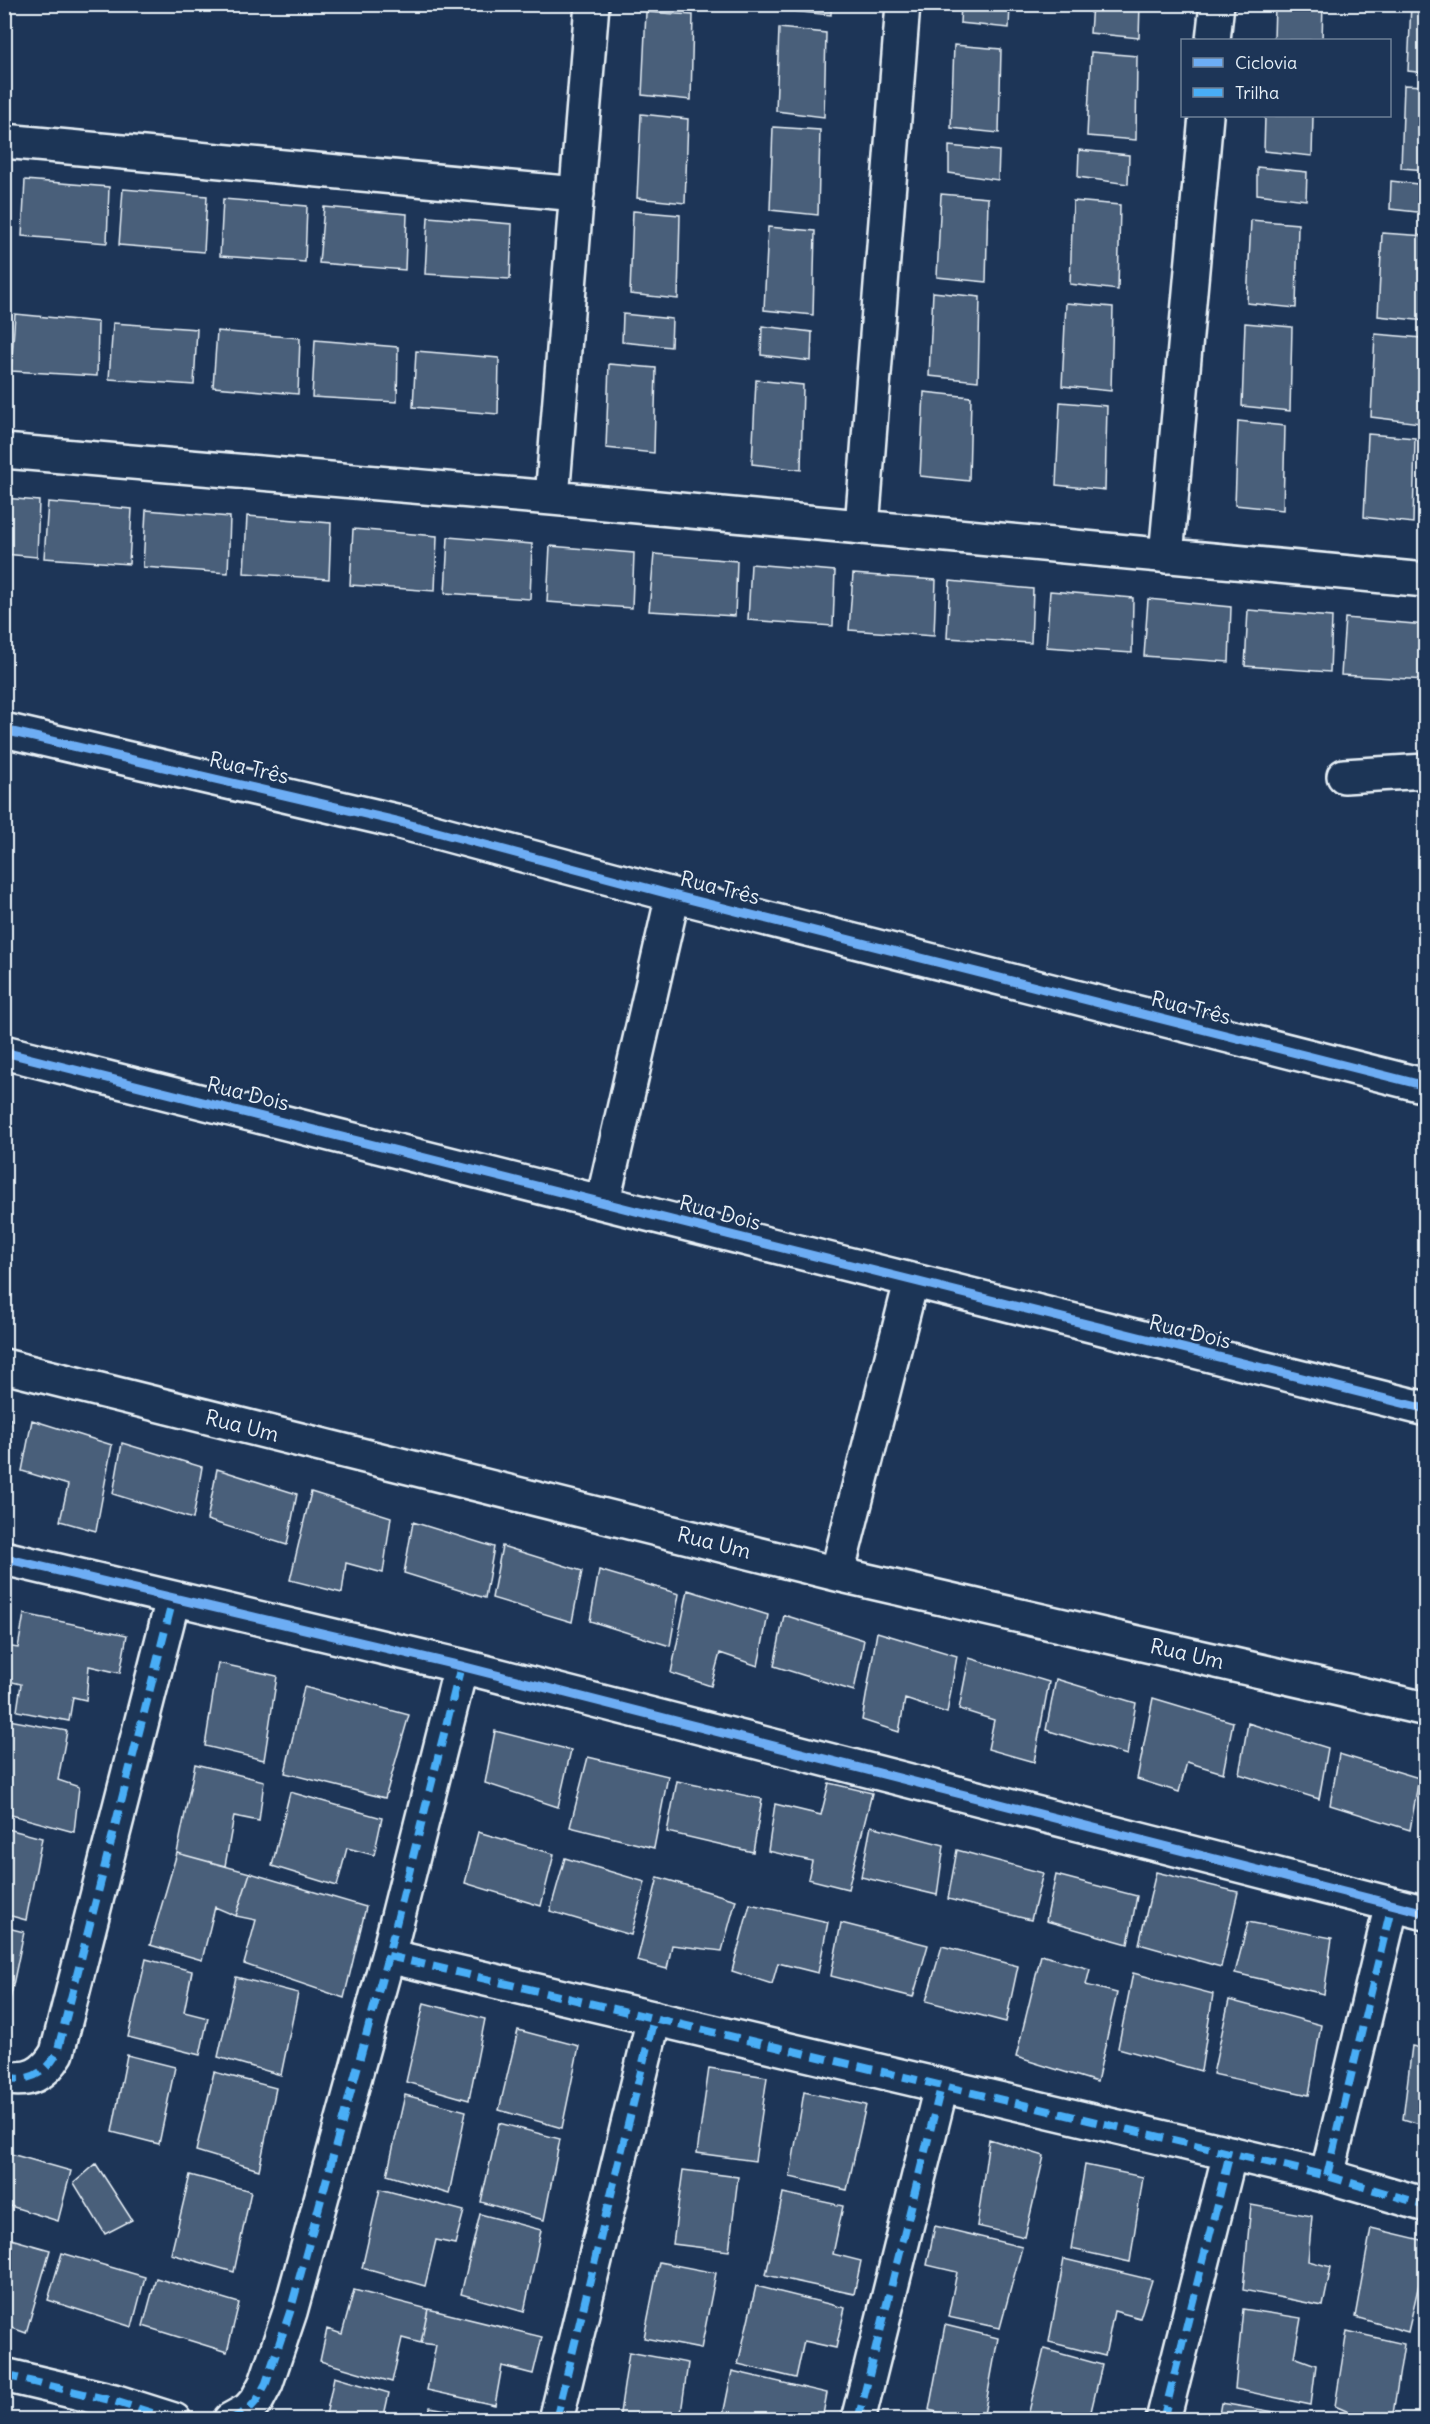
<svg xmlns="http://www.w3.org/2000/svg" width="1430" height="2424" viewBox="0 0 1430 2424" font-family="Delius,sans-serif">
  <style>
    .building { fill: #495e7a; stroke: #e8f1f8; stroke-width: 1.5 }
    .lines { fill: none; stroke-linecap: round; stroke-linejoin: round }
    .minor-casing { stroke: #e8f1f8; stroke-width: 38 }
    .minor { stroke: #1d3557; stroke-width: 33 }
    .quiet { stroke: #49aef6; stroke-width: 8; stroke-dasharray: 15 8; stroke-linecap: butt }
    .cycleway-casing { stroke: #1d3557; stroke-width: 13 }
    .cycleway { stroke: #6dadf4; stroke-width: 9 }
    .labels { text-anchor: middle; stroke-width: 4.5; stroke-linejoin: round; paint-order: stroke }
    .street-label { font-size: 21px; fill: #e8f1f8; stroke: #1d3557 }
  </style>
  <rect width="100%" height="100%" fill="#1d3557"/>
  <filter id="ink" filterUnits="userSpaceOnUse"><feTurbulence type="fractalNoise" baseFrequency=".0167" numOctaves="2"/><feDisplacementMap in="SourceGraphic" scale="12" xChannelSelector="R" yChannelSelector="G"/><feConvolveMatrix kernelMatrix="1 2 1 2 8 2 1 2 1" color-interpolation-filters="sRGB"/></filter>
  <g filter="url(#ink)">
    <path class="building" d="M782,4H831V15L782,10Z
      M961,4H1010L1009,28L960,23Z
      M1092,4H1140L1139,38L1090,33Z
      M1275,4H1323L1322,40H1274Z
      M1411,4H1426V73L1408,71Z
      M646,12L693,15L691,100L642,95Z
      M779,28L826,33L824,117L776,111Z
      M954,45L1001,49L999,133L951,128Z
      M1091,52L1137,56L1136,140L1087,136Z
      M1404,85L1426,86V170L1401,168Z
      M641,114L688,119L685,203L637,198Z
      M1265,116H1313L1312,156L1264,151Z
      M773,127L820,130L818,215L770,210Z
      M949,146L999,151L998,180L949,173Z
      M1079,150L1129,155L1128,184L1078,177Z
      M1257,167L1307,172L1306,200L1257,194Z
      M4,180L8,181L7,236H4Z
      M25,180L109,187L107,243L22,236Z
      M1391,181L1426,185V213L1390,209Z
      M123,189L207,196L204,252L119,245Z
      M941,194L988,198L986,282L937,277Z
      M223,199L307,206L305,262L220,256Z
      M1073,201L1120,205L1118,290L1070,284Z
      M324,207L407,214L405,270L319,263Z
      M633,211L680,215L678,299L630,294Z
      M428,217L512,224L510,279L425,274Z
      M1251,220L1298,224L1296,308L1247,303Z
      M768,227L815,231L813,315L764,310Z
      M1382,233L1426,236V321L1378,316Z
      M933,292L980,297L978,381L929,376Z
      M1066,303L1113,307L1111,391L1062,386Z
      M15,314L98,322L97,376L11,371Z
      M623,314L672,319L671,347L622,342Z
      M113,323L197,329L194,385L109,379Z
      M1245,323L1292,327L1290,411L1242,406Z
      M762,326L812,332L811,361L761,355Z
      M217,331L300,338L298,394L213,387Z
      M1375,334L1422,338L1420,423L1371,417Z
      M315,340L398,347L397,402L312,397Z
      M416,351L499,358L498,414L413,407Z
      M609,364L656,368L654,453L606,448Z
      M756,380L803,385L801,470L752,464Z
      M924,392L971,397L969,481L920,476Z
      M1060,402L1107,406L1105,490L1056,485Z
      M1238,421L1285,426L1283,510L1235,505Z
      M1368,434L1415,438L1413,523L1364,517Z
      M4,498L39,501L37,557L4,554Z
      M48,502L132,509L129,564L44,558Z
      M146,510L230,517L228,573L143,567Z
      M247,516L331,523L329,579L244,573Z
      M353,529L437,536L435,591L350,585Z
      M448,537L532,544L530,599L445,593Z
      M550,546L634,553L632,608L547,602Z
      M654,554L737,561L735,616L649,611Z
      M751,564L835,571L833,626L748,620Z
      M853,574L936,580L934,636L849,630Z
      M950,581L1033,589L1031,643L947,638Z
      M1050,591L1133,598L1132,653L1046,647Z
      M1148,599L1231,607L1229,662L1144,656Z
      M1248,610L1332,617L1330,672L1245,666Z
      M1345,618L1426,625V680L1341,675Z
      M4,1417L11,1419L4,1454Z
      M32,1420L112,1445L96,1531L60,1521L68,1485L22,1471Z
      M122,1443L202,1467L193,1519L113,1494Z
      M217,1469L297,1494L287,1545L207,1520Z
      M311,1492L391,1517L383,1573L346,1563L342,1593L290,1580Z
      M413,1522L494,1547L485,1598L404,1573Z
      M502,1546L582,1571L572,1622L492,1598Z
      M599,1570L679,1594L670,1646L590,1621Z
      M688,1590L768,1615L758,1666L720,1653L711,1686L671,1673Z
      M24,1614L127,1635L120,1673L89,1666L86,1700L73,1697L69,1721L17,1711L21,1684L4,1680V1654L6,1646L18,1648Z
      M784,1615L864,1640L854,1691L774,1666Z
      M877,1632L957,1656L947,1713L905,1699L899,1732L862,1720Z
      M969,1658L1049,1682L1034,1762L988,1749L994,1720L959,1709Z
      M218,1663L277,1676L264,1760L205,1746Z
      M1056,1679L1136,1703L1127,1755L1046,1730Z
      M304,1687L409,1715L385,1798L285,1773Z
      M1153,1698L1233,1722L1223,1773L1187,1762L1179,1792L1137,1779Z
      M4,1719L67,1731L58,1780L79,1787L74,1832L4,1813Z
      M1248,1723L1328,1748L1319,1799L1239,1774Z
      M495,1731L571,1750L558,1807L485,1783Z
      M1339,1754L1419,1778L1410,1830L1330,1805Z
      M588,1757L668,1776L654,1848L570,1827Z
      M195,1764L264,1781L259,1821L234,1816L225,1866L177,1853Z
      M677,1781L762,1799L753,1852L667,1832Z
      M829,1783L872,1793L848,1889L808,1879L812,1861L768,1851L775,1804L821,1815Z
      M290,1792L382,1818L374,1855L347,1848L337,1886L272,1866Z
      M871,1826L944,1845L937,1895L861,1877Z
      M4,1828L42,1838L26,1920L4,1914Z
      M478,1832L554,1854L541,1906L465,1883Z
      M957,1850L1043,1873L1031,1920L948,1899Z
      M177,1853L250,1873L236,1916L215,1907L202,1960L150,1945Z
      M565,1858L645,1882L631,1935L550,1911Z
      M1156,1872L1238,1892L1221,1967L1139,1944Z
      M250,1873L366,1907L344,1998L244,1964L256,1920L236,1916Z
      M1056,1875L1137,1896L1128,1944L1046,1921Z
      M658,1877L736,1900L722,1951L672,1945L667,1969L637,1961Z
      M750,1904L828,1922L818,1973L778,1963L772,1984L732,1971Z
      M1248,1922L1332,1938L1324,1994L1235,1973Z
      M841,1923L928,1945L913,1997L831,1976Z
      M4,1927L24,1932L7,2014H4Z
      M942,1946L1018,1966L1006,2022L926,2001Z
      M1041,1955L1090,1969L1086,1985L1117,1993L1097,2082L1016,2057Z
      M146,1959L192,1971L184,2012L208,2018L200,2055L128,2037Z
      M1133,1973L1213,1994L1201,2071L1118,2048Z
      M236,1977L298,1993L281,2075L218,2057Z
      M1229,2000L1321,2025L1309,2095L1213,2074Z
      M424,2003L485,2019L469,2100L406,2082Z
      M518,2030L579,2046L562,2128L499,2110Z
      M1412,2046L1426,2049V2126L1403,2119Z
      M127,2055L175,2067L159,2144L112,2132Z
      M709,2068L767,2077L755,2161L697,2153Z
      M214,2072L276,2088L259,2170L196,2151Z
      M804,2092L866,2105L847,2190L790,2177Z
      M405,2095L466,2111L449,2194L387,2175Z
      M499,2123L560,2139L544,2220L481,2202Z
      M989,2139L1044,2156L1025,2237L977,2226Z
      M4,2152L71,2171L58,2221L4,2204Z
      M96,2164L132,2220L105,2234L74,2183Z
      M1085,2165L1143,2177L1130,2262L1071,2249Z
      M683,2170L738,2177L729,2251L673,2244Z
      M190,2175L251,2191L234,2272L171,2254Z
      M380,2189L464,2211L455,2244L436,2240L425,2286L362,2268Z
      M783,2193L843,2206L833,2254L861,2261L854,2294L766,2275Z
      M1251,2205L1312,2216L1308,2261L1331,2267L1323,2306L1243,2290Z
      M480,2214L541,2230L524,2312L461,2294Z
      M935,2226L1022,2247L1000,2328L948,2317L957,2272L927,2265Z
      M1371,2228L1426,2241V2253L1408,2332L1355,2317Z
      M4,2237L50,2250L26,2333L4,2325Z
      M62,2253L145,2277L132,2327L48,2300Z
      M1064,2259L1152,2280L1140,2318L1114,2311L1105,2356L1049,2342Z
      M659,2262L716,2273L701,2349L644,2338Z
      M156,2278L239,2303L227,2352L143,2326Z
      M756,2286L845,2308L836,2348L804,2341L796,2378L738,2364Z
      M354,2290L428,2309L421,2343L402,2338L392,2382L320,2361L327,2329L342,2334Z
      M428,2309L542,2337L533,2374L502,2366L495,2405L427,2390L436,2345L421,2343Z
      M1243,2309L1301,2318L1294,2357L1316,2365L1311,2405L1235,2389Z
      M945,2325L998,2338L983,2420H966L929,2410Z
      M1347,2331L1404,2344L1392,2420H1367L1335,2406Z
      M1044,2349L1102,2365L1089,2420H1027Z
      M629,2352L688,2363L680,2420H619Z
      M732,2371L827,2393L822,2420H722Z
      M334,2377L389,2393L383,2420H325Z
      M1221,2403L1280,2413L1278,2420H1218Z
      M430,2407L488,2417L487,2420H428Z"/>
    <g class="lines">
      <defs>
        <path id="minor" d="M1213,40L1217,4
          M4,141L577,194
          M4,451L552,498L1426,580
          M552,498L592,4
          M862,527L903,4
          M1166,556L1206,116
          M4,730L396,821L673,895L1426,1086
          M1344,776L1426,771
          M4,1052C479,1170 951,1292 1426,1409
          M603,1201L673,895
          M4,1366L837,1574L1426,1709
          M4,1558L461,1666L1426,1913
          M837,1574L911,1282
          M388,1956L1327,2176L1426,2205
          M4,2077C28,2083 45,2074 57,2053L173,1599
          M1327,2176L1392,1904
          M4,2375L114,2401L174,2420
          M230,2420L248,2410L257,2400L266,2383L290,2312L388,1956L461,1666
          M556,2420L654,2018
          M858,2420L941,2087
          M1163,2420L1230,2153"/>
      </defs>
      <use href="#minor" class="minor-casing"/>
      <use href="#minor" class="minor"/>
      <path class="quiet" d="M388,1956L1327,2176L1426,2205
        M4,2077C28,2083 45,2074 57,2053L173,1599
        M1327,2176L1392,1904
        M4,2375L114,2401L174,2420
        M230,2420L248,2410L257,2400L266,2383L290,2312L388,1956L461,1666
        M556,2420L654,2018
        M858,2420L941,2087
        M1163,2420L1230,2153"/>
      <defs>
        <path id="cycleway" d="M4,730L396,821L673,895L1426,1086
          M4,1052C479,1170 951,1292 1426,1409
          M4,1558L461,1666L1426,1913"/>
      </defs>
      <use href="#cycleway" class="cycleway-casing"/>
      <use href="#cycleway" class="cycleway"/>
    </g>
  </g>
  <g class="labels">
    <g class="street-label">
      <text transform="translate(249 768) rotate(13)" y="7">Rua Três</text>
      <text transform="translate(720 888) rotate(14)" y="7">Rua Três</text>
      <text transform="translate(1191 1008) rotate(14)" y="7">Rua Três</text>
      <text transform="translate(248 1094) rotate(14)" y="7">Rua Dois</text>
      <text transform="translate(720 1213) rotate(15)" y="7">Rua Dois</text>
      <text transform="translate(1190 1332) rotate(14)" y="7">Rua Dois</text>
      <text transform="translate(242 1426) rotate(14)" y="7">Rua Um</text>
      <text transform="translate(714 1543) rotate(14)" y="7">Rua Um</text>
      <text transform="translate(1187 1654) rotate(13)" y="7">Rua Um</text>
    </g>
  </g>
  <rect width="1430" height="2424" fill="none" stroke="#1d3557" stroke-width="24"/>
  <rect x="12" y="12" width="1406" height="2400" fill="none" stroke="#e8f1f8" stroke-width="2" filter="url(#ink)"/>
  <rect x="1181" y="39" width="210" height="78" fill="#1d3557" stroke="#6e8097" stroke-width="1.5"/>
  <rect x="1193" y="58" width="30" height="9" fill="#6dadf4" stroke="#6e8097" stroke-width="1.5"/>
  <text x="1235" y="69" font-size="18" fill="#e8f1f8">Ciclovia</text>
  <rect x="1193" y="88" width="30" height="9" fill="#49aef6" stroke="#6e8097" stroke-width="1.5"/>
  <text x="1235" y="99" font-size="18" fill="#e8f1f8">Trilha</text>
</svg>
